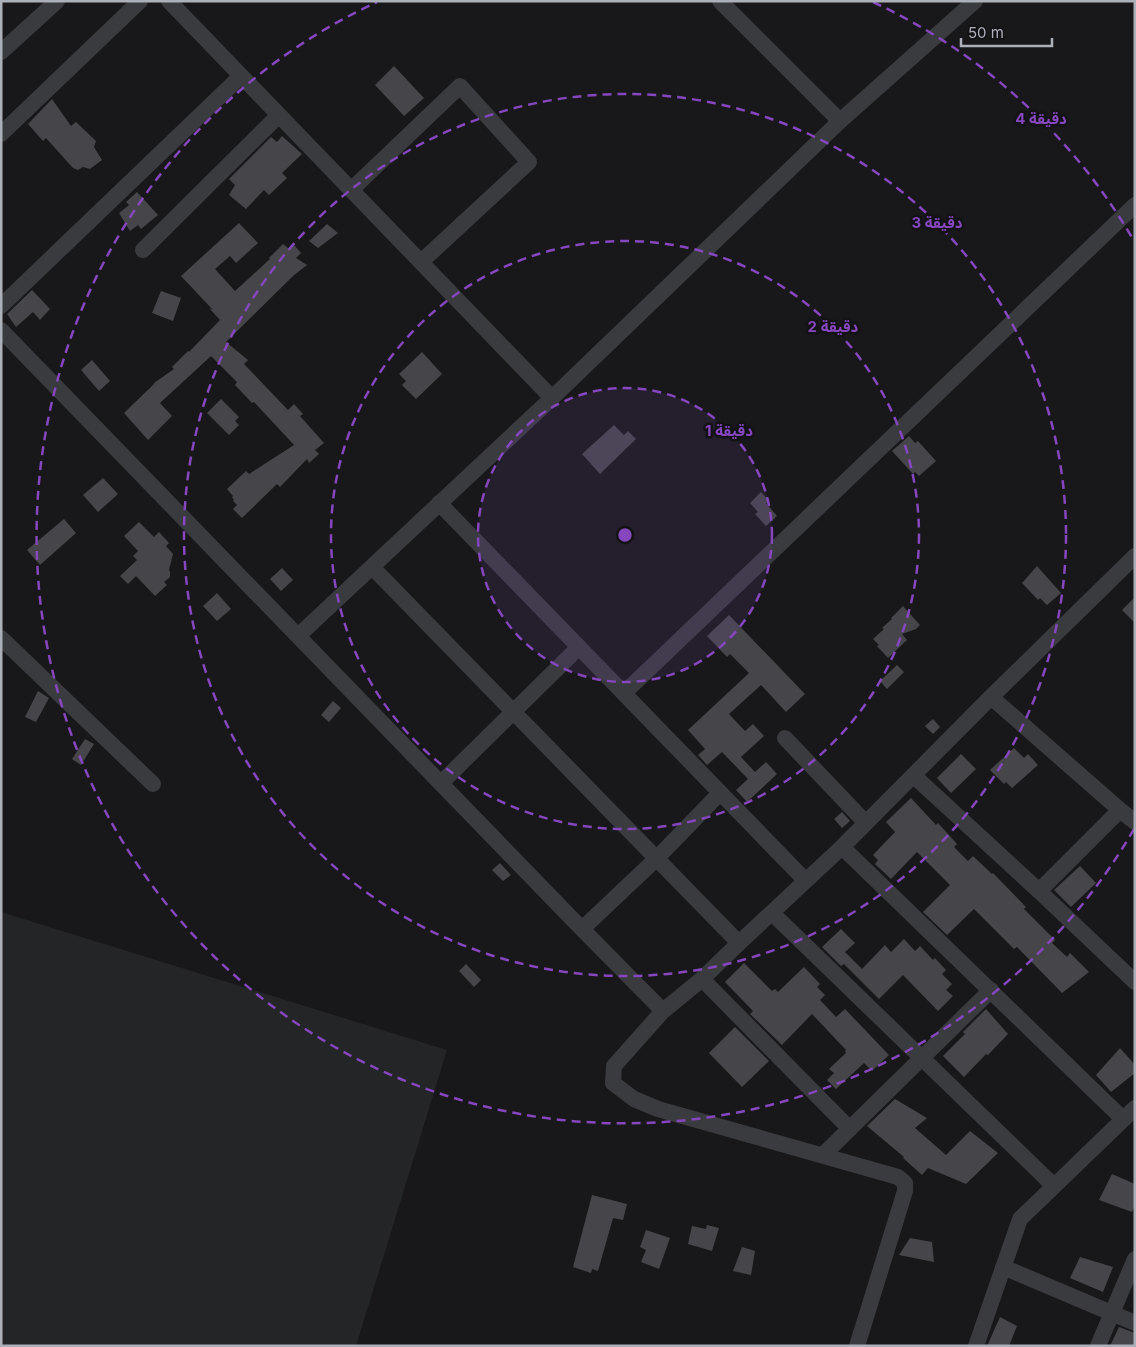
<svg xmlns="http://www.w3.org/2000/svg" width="1136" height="1347" viewBox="0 0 1136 1347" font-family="Inter,'Noto Sans Arabic',sans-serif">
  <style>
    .built { fill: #242527 }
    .building { fill: #46464a }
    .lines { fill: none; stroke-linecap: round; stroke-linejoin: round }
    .minor { stroke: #3a3b3f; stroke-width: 16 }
    .ring { fill: none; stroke: #8546be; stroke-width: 2.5; stroke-dasharray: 9 6 }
    .centre { fill: #8546be; stroke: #131315; stroke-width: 2.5 }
    .ring-label { font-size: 15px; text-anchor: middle; font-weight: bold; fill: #8546be; stroke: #131315; stroke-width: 5; stroke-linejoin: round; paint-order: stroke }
  </style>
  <rect width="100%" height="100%" fill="#18181a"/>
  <path class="built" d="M1,912L447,1050L356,1346H1Z"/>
  <path class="building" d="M394,66L424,98L404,116L375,85Z
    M52,99L71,126L76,122L96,141L94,147L102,160L90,169L83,167L78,170L73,168L46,138L43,141L28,124Z
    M282,136L302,154L282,173L287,178L269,195L264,190L246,209L229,195L235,185L229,179L271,137L277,142Z
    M137,192L158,215L141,229L138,225L130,231L119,213L129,205L126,202Z
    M239,223L258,243L236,263L230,256L215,269L235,291L270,259L269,258L283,244L289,249L294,245L301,253L296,258L307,265L293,276L226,342L248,360L244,364L288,410L294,404L303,414L300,416L324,443L315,450L319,454L309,463L307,459L280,487L277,484L242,518L233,509L237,505L233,501L234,500L232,497L233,496L227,489L246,471L249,474L294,445L254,402L252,403L235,385L237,382L211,356L160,403L172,416L148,440L124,413L154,384V383L174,369L172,367L188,351L189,352L220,320L209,308L213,310L181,276Z
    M327,224L338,233L318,248L309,241Z
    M32,290L50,309L40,320L33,312L16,327L7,314Z
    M161,291L181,298L173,321L152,313Z
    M422,352L442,374L416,399L402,385L406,381L399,374Z
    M92,360L110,381L99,391L81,370Z
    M221,399L239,417L235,421L239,425L229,435L207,413Z
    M614,425L624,435L628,431L636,439L600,474L582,454Z
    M909,436L915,443L918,441L936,461L919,476L915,472L913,474L892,451Z
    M103,478L118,494L98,512L83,495Z
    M761,492L769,501L766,503L777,516L766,526L755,514L758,512L750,503Z
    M64,519L76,533L40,565L27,550Z
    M139,522L154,537L159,532L169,543L166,546L173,554L169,570L170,572V577L164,582L167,585L155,596L136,576L128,584L120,576L137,560L133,556L138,551L124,536Z
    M1037,566L1061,593L1047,605L1040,598L1038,600L1022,583Z
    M282,568L293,580L281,591L270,579Z
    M217,593L231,609L217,621L203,606Z
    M1135,597V623L1122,610Z
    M903,606L920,625L916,629L902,634L907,640L888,658L877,646L879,645L873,639L884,629L882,628L892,619L891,618Z
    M729,615L805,694L786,712L761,685L729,714L745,731L753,724L764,736L741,757L755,772L766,762L777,774L747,802L736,790L748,779L722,752L707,765L698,755L705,749L688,730L749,673L730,654L727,657L707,636Z
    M897,665L904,672L887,689L880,681Z
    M38,691L49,698L36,722L25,717Z
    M333,701L341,708L329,722L321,715Z
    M933,719L940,727L933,734L925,726Z
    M85,739L94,744L81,765L72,759Z
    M1014,748L1024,758L1028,754L1038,765L1012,788L1006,782L1004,784L990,770Z
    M961,754L976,769L951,793L937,778Z
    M911,798L936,825L938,823L957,844L954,847L968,861L973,856L992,874L993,873L1026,907L1024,909L1055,940L1052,943L1067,957L1070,953L1089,972L1062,993L1017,947L1014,949L974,909L947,935L923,912L950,885L917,852L891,879L875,864L878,860L873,855L895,832L886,822Z
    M842,812L850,821L842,828L834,819Z
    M500,863L511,875L503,881L492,870Z
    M1080,866L1096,883L1071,907L1054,890Z
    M841,929L855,943L845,952L862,969L885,945L891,952L904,939L915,951L920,946L933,960L935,958L946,970L942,974L952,984L946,990L953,996L938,1011L903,975L879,999L844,964L841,966L822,947Z
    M744,963L772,991L775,989L778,992L804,967L820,984L817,987L825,995L820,1000L836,1017L845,1009L889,1055L872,1071L864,1063L836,1089L827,1080L834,1073L829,1069L846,1053L845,1051L846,1050L812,1014L782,1045L750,1014L753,1011L725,982Z
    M466,964L481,980L474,987L459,971Z
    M986,1009L1008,1034L988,1055L986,1054L964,1077L943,1056L965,1034L963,1032Z
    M735,1027L769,1061L742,1087L709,1053Z
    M1120,1048L1135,1065V1073L1111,1092L1096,1075Z
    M895,1099L927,1118L915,1128L946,1155L970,1131L998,1153L966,1184L928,1168L922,1175L903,1158L904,1157L867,1126Z
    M1112,1174L1135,1184V1205L1132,1212L1099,1200Z
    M592,1195L627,1204L623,1220L613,1218L598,1271L592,1269L591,1273L573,1267Z
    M707,1225L719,1228L712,1251L688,1244L692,1226L706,1229Z
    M646,1230L670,1238L659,1269L641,1262L646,1250L640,1247Z
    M910,1238L932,1242L934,1262L899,1255Z
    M742,1247L755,1251L751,1275L733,1271Z
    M1080,1257L1113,1267L1103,1292L1070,1278Z
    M1000,1317L1017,1326L1009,1346H987Z
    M1119,1327L1135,1333V1346H1110Z"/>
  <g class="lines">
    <path class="minor" d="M169,1L552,398
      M720,1L840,121
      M1,52L57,1
      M1,134L140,1
      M351,190L460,86L529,162L421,262
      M143,250L278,116
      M1,306L241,76
      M1,330L582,929L663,1011
      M439,503L805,880
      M372,567L739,943
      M298,636L552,398L840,121L975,1
      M1,638L153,784
      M624,693L1135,205
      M785,738L865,822
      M914,776L1039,891L1120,810L991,697L1135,556
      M441,783L579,647
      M1120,810L1135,822
      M842,847L1123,1119
      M1039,891L1135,982
      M772,913L1054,1186
      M582,929L656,859L720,793
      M702,979L850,1129
      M823,1155L991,990
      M1003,1267L1135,1323
      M857,1346L905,1191V1183L898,1177L658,1109L634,1099L613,1083L614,1066L663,1011L702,979L739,943L842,847L991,697
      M976,1346L1020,1219L1135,1108
      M1098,1346L1135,1259"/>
  </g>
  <circle cx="625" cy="535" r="147" fill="#8546be" fill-opacity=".12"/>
  <g class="ring">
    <circle cx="625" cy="535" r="147"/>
    <circle cx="625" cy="535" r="294"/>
    <circle cx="625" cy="535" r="441"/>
    <path d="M1134 829A588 588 0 1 1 377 2M873 2A588 588 0 0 1 1134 241"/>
  </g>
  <circle cx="625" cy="535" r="8" class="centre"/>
  <g class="ring-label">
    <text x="1041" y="124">4 دقيقة</text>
    <text x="937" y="228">3 دقيقة</text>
    <text x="833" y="332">2 دقيقة</text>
    <text x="729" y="436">1 دقيقة</text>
  </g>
  <rect width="1136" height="1347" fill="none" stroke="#acb0b9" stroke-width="5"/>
  <path d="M961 38v8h91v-8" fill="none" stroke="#acb0b9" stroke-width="2.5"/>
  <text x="968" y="38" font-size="15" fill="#acb0b9" stroke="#131315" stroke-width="4" paint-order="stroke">50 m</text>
</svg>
